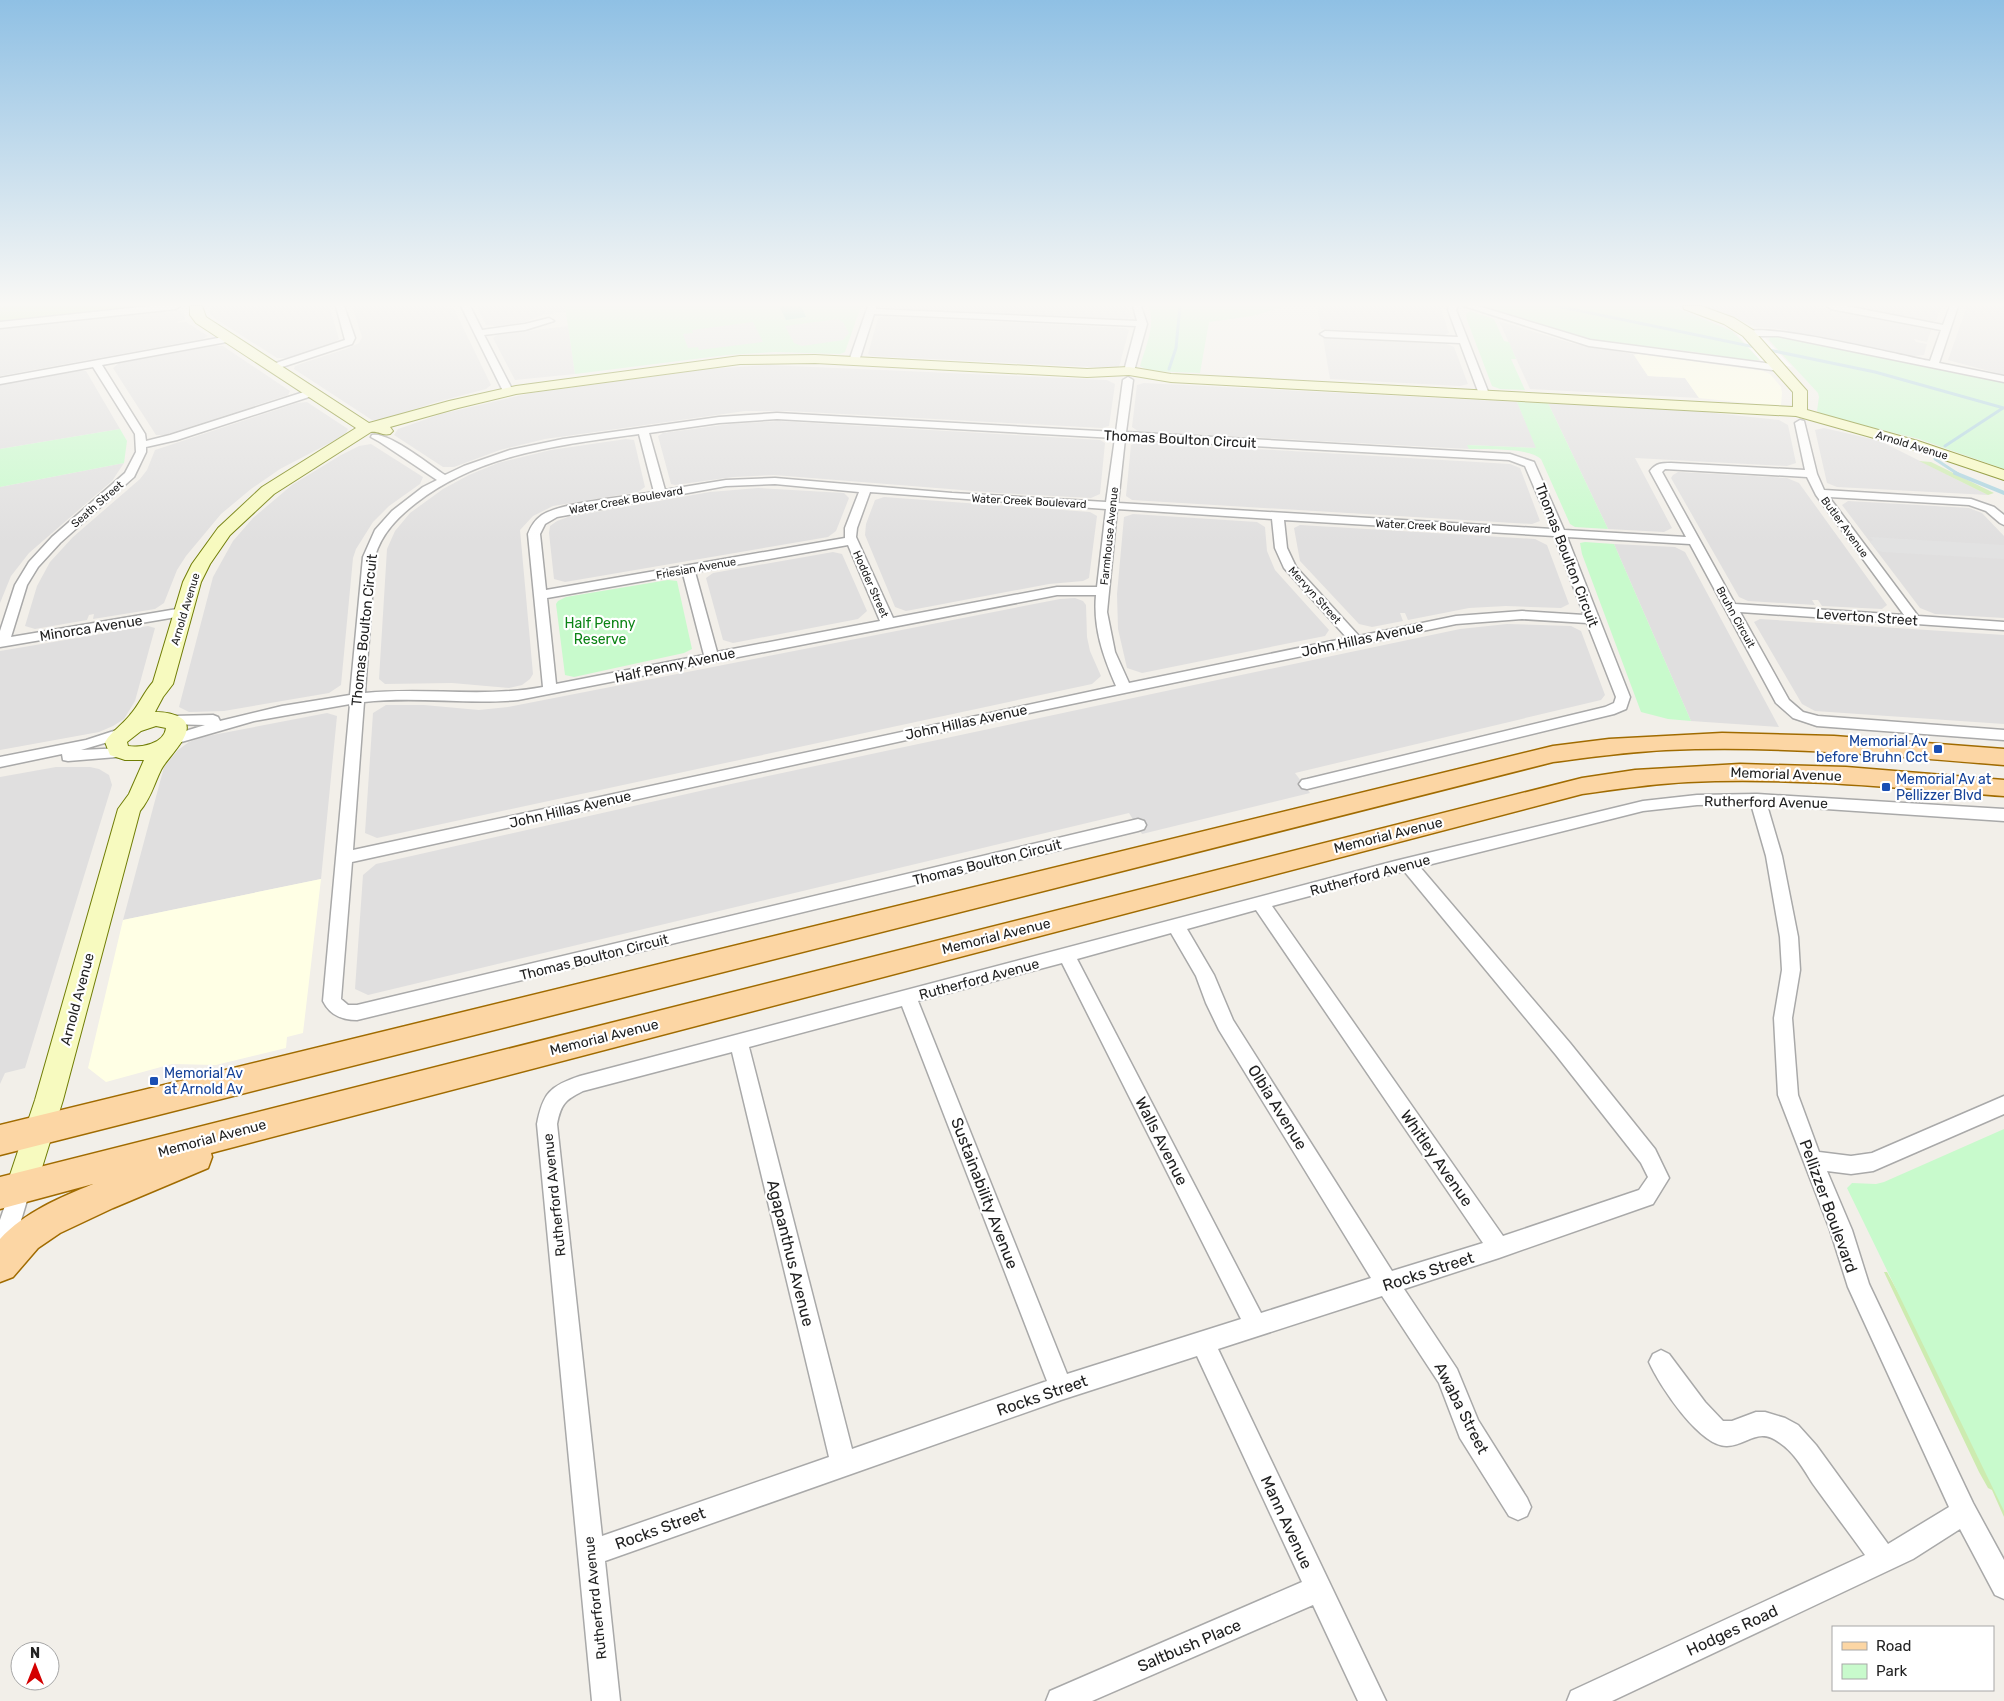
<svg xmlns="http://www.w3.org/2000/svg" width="2004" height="1701" viewBox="0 0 2004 1701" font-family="Rubik,sans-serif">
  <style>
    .residential { fill: #e0dfdf }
    .education { fill: #ffffe5 }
    .grass { fill: #cdebb0 }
    .park { fill: #c8facc }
    .pitch { fill: #88e0be }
    .parking { fill: #e2e2e2 }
    .pier { fill: #fff }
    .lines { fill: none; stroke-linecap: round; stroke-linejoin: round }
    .stream-far1 { stroke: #aad3df; stroke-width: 3 }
    .stream { stroke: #aad3df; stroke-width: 4 }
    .street-casing { stroke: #a9a9a9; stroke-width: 3 }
    .secondary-casing { stroke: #707d05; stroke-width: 2 }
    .primary-casing { stroke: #a06b00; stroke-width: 3 }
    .street { fill: #fff; fill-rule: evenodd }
    .secondary { fill: #f7fabf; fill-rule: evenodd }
    .primary { fill: #fcd6a4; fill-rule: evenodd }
    .transit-dot { fill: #1a4fb4; stroke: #fff; stroke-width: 2 }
    .labels { text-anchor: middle; stroke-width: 4.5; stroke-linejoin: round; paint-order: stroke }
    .far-street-label { font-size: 11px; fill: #222; stroke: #fff }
    .street-label { font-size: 14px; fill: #222; stroke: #fff }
    .park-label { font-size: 14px; fill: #0c8416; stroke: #fff }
    .transit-label { font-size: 14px; fill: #164399; stroke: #fff; text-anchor: start }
    .near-street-label { font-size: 16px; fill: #222; stroke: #fff }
  </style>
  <rect width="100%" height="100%" fill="#f2efe9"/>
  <path class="residential" d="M214,306H329L339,339L333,344L287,358H277L211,316L209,308Z
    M352,306H453L447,308L454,309L491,385L486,389L433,403L384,420H372L294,369L295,366L300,364L346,349L359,343L362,337Z
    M476,306H565L566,312L542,315L525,322L497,326L486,325Z
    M884,306H1127L1131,318L1126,319L888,308Z
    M1317,306H1440L1449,333L1445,335L1321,329Z
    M1705,306H1812L1931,330L1927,342L1914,339L1916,342L1927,344L1924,355L1914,356L1779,329L1756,327Z
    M1849,306H1941L1936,321H1929Z
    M1967,306H2004V375L1948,360Z
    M176,310L184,311L185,320L178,321L177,323L186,322L208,336L203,339L0,376V329Z
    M883,316L1125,328L1129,330L1119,367L1113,368L872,356L868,354L878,318Z
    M1499,321L1571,343L1633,354L1648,376L1685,378L1699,398L1530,389Z
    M568,326L575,374L515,380L493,338L497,335Z
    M1323,338L1447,344L1454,347L1468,384L1460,386L1330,379Z
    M213,346H223L290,391L288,395L165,435H156L113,368L119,363Z
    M768,365L1107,380L1115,384L1109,426L1102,428L788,411H745L545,439L500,450L454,467H443L394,435L398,429L441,414L531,393L708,369Z
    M77,371H86L120,429L0,449V385Z
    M1144,383L1517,402L1537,448L1468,445L1469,449L1138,431L1132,427L1137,385Z
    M307,402L348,429L345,435L280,469L251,489L221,514L186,556L177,570L164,603L155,609L93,619L94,614L89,615L87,620L35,629L25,626L37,586L50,562L73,537L140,479L147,470L155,450L297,403Z
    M1548,403L1695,411L1779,420L1788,425L1796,463L1787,466L1635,458L1672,528L1664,532L1608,529Z
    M779,421L1100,440L1105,443L1100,494L1091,498L999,493L774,475L733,477L675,485L671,484L658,436L663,433L730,424Z
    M1824,428L1880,441L1988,495L1837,487L1827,483L1815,430Z
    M626,439L634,440L645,487L638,492L553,506L533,516L520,530L533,674L530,679L522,685L509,688L452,683L385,684L379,679L387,549L395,531L410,513L443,489L469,475L498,463L551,450Z
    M1137,442L1510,464L1520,468L1540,521L1532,524L1132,500L1126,496L1131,445Z
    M371,444L423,477L420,484L389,506L373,522L356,549L353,558L341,685L329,693L224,711L189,712L179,707L213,577L233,541L253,518L292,485L341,455L359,446Z
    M124,463L112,481L29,553L11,576L0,603V487Z
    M1678,472L1787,478L1799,483L1887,605L1882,609L1822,606L1818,600H1812L1815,605L1748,601L1739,597L1671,478L1673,475Z
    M758,488L844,493L849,498L836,531L828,537L565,582L554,579L549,533L550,526L557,521L568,517L710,492Z
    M884,497L1090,512L1097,516L1089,578L1083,581L1049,584L906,611L895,607L865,535L866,524L875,500Z
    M1848,501L1969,508L1982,513L2004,536V618L1935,614L1920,608L1842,505Z
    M1133,514L1257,522L1265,527L1267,551L1275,570L1329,630L1325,636L1142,673L1127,668L1118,629L1117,594L1124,517Z
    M1300,525L1535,539L1547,545L1569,604L1561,608L1506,606L1469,608L1408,620L1405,613H1400L1403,621L1372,627L1359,624L1300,561L1294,528Z
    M1614,544L1675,547L1685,552L1779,727L1691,721Z
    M833,552L842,554L867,611L858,619L733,643L723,640L706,578L713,573Z
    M1075,598L1083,601L1086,605L1087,637L1090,651L1101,676L1092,684L377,838L365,833L373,713L386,705H424L479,710L508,707L1060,599Z
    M1760,619L2004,635V724L1815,711L1802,704L1754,622Z
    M1507,624L1571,626L1581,631L1605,695L1601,700L1295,773L1310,793L1142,834L1129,813L368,995L355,989L363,875L376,864L731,784L1222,679L1460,629Z
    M148,626L155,628L135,701L124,719L113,726L99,732L0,750V651Z
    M327,713L337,716L321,879L123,920L164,767L178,750L189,742L202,737Z
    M56,767H90L99,769L109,775L112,785L25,1068L5,1073L0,1084V777Z"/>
  <path class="education" d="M1639,354L1763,371L1770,374L1781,387L1782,393L1781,405L1776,406L1699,398L1685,378L1648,376L1634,355Z
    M321,879L303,1033L287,1037L286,1048L216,1065L172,1064L106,1082L88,1068L123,920Z"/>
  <path class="grass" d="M8,306H145L0,322V307Z
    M1919,461L1931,462L1994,493L1988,495Z
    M1884,1272H1887L2004,1484V1517L1992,1490L1988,1488L1979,1472Z"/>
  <path class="park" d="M565,306H861L845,352L840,354L775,352L727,355L575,374Z
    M1148,306H1286L1252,316L1209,322L1200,373L1149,371L1140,366C1145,348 1157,323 1148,306Z
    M1482,306H1672L1732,331L1760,360L1748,361L1695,352L1594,340Z
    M1470,311L1494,319L1504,341L1509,342L1516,359H1511L1525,390L1500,389L1492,386L1467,320L1466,314Z
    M1770,337H1780L1945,369L2004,383V469L1919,439L1822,415L1817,411L1819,397L1818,393L1769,340Z
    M1517,402L1548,403L1608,529L1575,527L1570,524L1541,459C1528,447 1487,450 1469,449L1467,445L1536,448Z
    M120,429L127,441L124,463L0,487V449Z
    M1585,542L1614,544L1691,721L1668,719L1641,712L1582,554L1580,543Z
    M668,580L677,581L692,649L684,653L574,677L565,675L556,604L558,601L566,597Z
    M2004,1129V1511L1847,1188L1852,1183L1876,1184L1884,1182Z"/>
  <path class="pitch" d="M779,306H801L806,317L786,320Z"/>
  <path class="parking" d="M838,319L843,322L849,333L843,340L802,346L794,343L785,326Z
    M753,322L763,342L699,350L698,347L688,348L683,334L693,333L692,330Z
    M1870,537L2004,545V559L1882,552L1877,550L1870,542L1873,540Z"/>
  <path class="pier" d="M1734,331L1765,338L1792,367L1761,361Z"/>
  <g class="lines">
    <path class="stream-far1" d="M1557,306L1875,372L2004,408
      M1169,369L1176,348L1180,306
      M1945,446L2003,408
      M1935,459L1958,474"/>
    <path class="stream" d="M1955,473L2004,493"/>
    <defs>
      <path id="street" d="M150,306H180L176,309L0,328V322Z
        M336,306H344L355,338L352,344L276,369H270V365L345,340Z
        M461,306H470L482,330L525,324L549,318L554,321L525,330L484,335L513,391L512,393H504L503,391Z
        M868,306H876V309L1137,321L1133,306H1141L1147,324L1134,371L1129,374L1124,371L1136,326L874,314L859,361L857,363H851L849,361Z
        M1449,306H1458L1456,310L1489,394L1488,396L1484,397L1479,394L1460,343L1325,337L1320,334L1325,331L1458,337L1448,310Z
        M1464,306H1478L1590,340L1780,365L1785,368L1780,371L1589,346Z
        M1827,306H1846L1943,325L1950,306H1958L1939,363L2004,376V382L1778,336H1748L1743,333C1759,320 1903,356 1930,361L1941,330L1831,309Z
        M229,336L232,337V341L102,365L145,434L146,441L170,435L307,391L311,390L316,393L315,395L177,440L146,447V452L134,477L60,543L38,567L27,585L11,637L183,608L189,612L188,615L0,647V631L15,585L29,562L52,537L125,473L136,452L135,434L93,367L0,384V378Z
        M1128,377L1133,380L1126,432L1510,454L1534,462L1564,530L1686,537L1650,471C1656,463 1662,463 1671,463L1805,470L1795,423L1800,420L1804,421L1817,474L1824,490L1971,499L1994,507L2004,515V525L2000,523L1986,511L1969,505L1829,497L1918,616L2004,622V630L1740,612L1789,700L1803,712L1818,716L2004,730V740L1817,726L1793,718L1776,703L1690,544L1567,537L1630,697L1626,709L1614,714L1307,789L1302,788L1299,784L1302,780L1307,779L1605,707L1614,703L1616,697L1587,623L1522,619L1456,624L1038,711L352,862L341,999L348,1005H357L1138,819L1144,821L1146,825L1144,829L1138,831L357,1020C342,1020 330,1015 323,1001L350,704L254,721L171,745L166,743L164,740L166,737L205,725L168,724L166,721L168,718L173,716L213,715L218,717L220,721L282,706L350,695L363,557L375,530L392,511L423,487L437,480L380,442L371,437L372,435C388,431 431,466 445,475L464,466L510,450L563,439L719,417L777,413L1116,432L1123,380ZM777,419L1115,438L1106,502L952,493L775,478L726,480L665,490L649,433L719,423ZM639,434L654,492C627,497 563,502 542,515C535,520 531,526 528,534L543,687C484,698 424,687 365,693C367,661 370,630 372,598C373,585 372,569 375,556C382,533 398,517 416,503C480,453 561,445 639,434ZM1125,439L1509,460L1525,466L1552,529L1118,503ZM1665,469L1807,477L1816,495L1904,615L1735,604L1662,472ZM775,484L859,492L845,528V538L546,590L540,534L545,524L557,517L726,486ZM870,492L1106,509L1097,587H1057L893,618L856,537L857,528ZM1117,509L1272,519L1275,548L1284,568L1347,638L1129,683L1115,652L1107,612ZM1284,520L1554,536L1584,615L1522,611L1456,616L1359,636L1296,567L1287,548ZM848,545L880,621L717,652L695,572ZM683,574L704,655L556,684L547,598ZM1057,595H1096C1093,628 1103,656 1116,686L353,850L364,702C416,696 467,705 518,700Z
        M123,728L128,730L130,733L128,736L81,750L124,748L129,750L131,753L129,756L68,761L63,760L62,754L0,767V757L86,740Z
        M1757,794L2004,809V821L1767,805L1782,856L1798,937L1800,970L1792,1018L1798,1095L1819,1152L1851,1156L1872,1153L2004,1096V1114L1873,1171L1851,1174L1827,1171L1852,1230L1869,1284L1973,1503L2004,1560V1599L1995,1595L1960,1529L1913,1559L1612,1701H1567L1571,1691L1865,1555C1848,1531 1830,1508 1813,1484C1804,1470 1795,1453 1780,1443C1758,1426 1748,1445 1727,1446C1700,1447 1659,1385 1649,1362L1653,1354L1661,1350L1669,1354L1705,1402L1723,1421H1732L1756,1412H1765L1785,1418L1798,1425L1816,1445L1888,1544L1949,1507L1848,1287L1830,1230L1778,1095L1774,1018L1782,970L1780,937L1766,856L1751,804L1697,805L1643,811L1420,867L1570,1043L1655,1149L1669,1178L1653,1204L1499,1258L1404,1289L1457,1369L1478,1420L1527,1498L1531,1507L1527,1516L1518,1520L1509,1516L1460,1438L1439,1383L1382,1296L1218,1349L1386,1701H1358L1313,1605L1092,1701H1046L1050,1691L1302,1582L1197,1356L1061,1400L605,1561L620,1701H592L537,1124C543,1093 550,1086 580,1076L1395,861L1643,801L1697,795ZM1404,871L1556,1055L1641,1163L1648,1177L1639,1190L1503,1236L1272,906ZM1256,910L1483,1243L1392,1271L1233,1020L1214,975L1187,929ZM1171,933L1196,976L1206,1003L1219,1030L1371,1278L1261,1313L1077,959ZM1062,963L1241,1319L1067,1374L918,1001ZM902,1006L1047,1381L852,1449L749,1047ZM732,1052L829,1457L602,1536L557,1124C561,1104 565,1100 583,1091Z
        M21,1177L28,1180L31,1187L11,1254L8,1261L0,1264V1220L14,1180Z"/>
      <path id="secondary" d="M190,306H202L206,317L369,423L449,401L516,386L740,356L815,355L1087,369L1129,367L1171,374L1793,407V392L1743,336L1724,324L1684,309L1683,306H1701L1734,318L1753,330L1807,391V410L1918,441L2004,470V480L1906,447L1796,416L1171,382L1129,375L1087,377L815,363L740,364L516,394L458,408L390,427L393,431L390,434C382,436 379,431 371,432L274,494L230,535L210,564L201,582L173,684L163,697L155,712C164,712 173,713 181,718C200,730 167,757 161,770C154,784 151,798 140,811L63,1100L36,1187L32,1197L21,1201L10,1197L6,1187L35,1100L118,809L129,794L144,760H125L110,755L105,742C112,731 122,725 130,715C139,705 144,692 153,682L183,582L192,564L218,528L262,487L356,428L196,323L190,315ZM156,726L166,728C164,744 141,748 128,746L127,742L141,731Z"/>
      <path id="primary" d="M1722,733L1834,736L2004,749V765C1892,756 1779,745 1666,750C1628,752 1591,757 1553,762L0,1155V1125L1553,746L1609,739Z
        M1740,764L1846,767L2004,780V796C1899,788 1793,777 1688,782C1652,784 1617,789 1582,794L211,1153L212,1157L208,1168L113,1208L60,1233L38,1248L13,1277L0,1282V1239C25,1212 59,1198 93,1184L0,1209V1177L1582,778L1635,770Z"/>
    </defs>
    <use href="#street" class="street-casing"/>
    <use href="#secondary" class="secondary-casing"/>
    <use href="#primary" class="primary-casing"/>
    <use href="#street" class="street"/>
    <use href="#secondary" class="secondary"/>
    <use href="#primary" class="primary"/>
  </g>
  <linearGradient id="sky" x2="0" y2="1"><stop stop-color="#8fc0e4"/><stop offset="0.56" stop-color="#f9f8f5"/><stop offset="1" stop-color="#f9f8f5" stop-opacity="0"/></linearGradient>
  <rect width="2004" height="544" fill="url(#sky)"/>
  <g class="transit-dot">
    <rect x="1933" y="744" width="10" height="10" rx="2.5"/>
    <rect x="1881" y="782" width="10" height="10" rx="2.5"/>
    <rect x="149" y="1076" width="10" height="10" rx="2.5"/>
  </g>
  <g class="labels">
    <g class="far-street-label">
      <text transform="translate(1912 445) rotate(17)" y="4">Arnold Avenue</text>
      <text transform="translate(626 500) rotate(-10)" y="4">Water Creek Boulevard</text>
      <text transform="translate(1029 501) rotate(3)" y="4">Water Creek Boulevard</text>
      <text transform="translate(97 504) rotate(-41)" y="4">Seath Street</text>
      <text transform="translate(1433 526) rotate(3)" y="4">Water Creek Boulevard</text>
      <text transform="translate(1845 527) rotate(54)" y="4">Butler Avenue</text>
      <text transform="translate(1109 536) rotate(-84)" y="4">Farmhouse Avenue</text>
      <text transform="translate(696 568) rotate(-10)" y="4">Friesian Avenue</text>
      <text transform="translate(871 584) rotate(66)" y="4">Hodder Street</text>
      <text transform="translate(1315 595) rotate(48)" y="4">Mervyn Street</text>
      <text transform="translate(185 609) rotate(-73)" y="4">Arnold Avenue</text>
      <text transform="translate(1736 617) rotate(61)" y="4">Bruhn Circuit</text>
    </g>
    <g class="street-label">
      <text transform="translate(1180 439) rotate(3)" y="5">Thomas Boulton Circuit</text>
      <text transform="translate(1567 555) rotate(69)" y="5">Thomas Boulton Circuit</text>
      <text transform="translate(1867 617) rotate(4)" y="5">Leverton Street</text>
      <text transform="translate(91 628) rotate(-9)" y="5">Minorca Avenue</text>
      <text transform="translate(364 630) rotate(-84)" y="5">Thomas Boulton Circuit</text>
      <text transform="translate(1362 639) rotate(-12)" y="5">John Hillas Avenue</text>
      <text transform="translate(675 665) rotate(-12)" y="5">Half Penny Avenue</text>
      <text transform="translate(966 722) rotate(-12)" y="5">John Hillas Avenue</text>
      <text transform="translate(1786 774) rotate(2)" y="5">Memorial Avenue</text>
      <text transform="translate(1766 802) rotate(1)" y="5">Rutherford Avenue</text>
      <text transform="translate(570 809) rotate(-13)" y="5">John Hillas Avenue</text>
      <text transform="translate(1388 835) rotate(-14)" y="5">Memorial Avenue</text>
      <text transform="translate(987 862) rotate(-14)" y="5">Thomas Boulton Circuit</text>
      <text transform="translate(1370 875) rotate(-15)" y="5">Rutherford Avenue</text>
      <text transform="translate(996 936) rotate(-14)" y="5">Memorial Avenue</text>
      <text transform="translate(594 957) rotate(-14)" y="5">Thomas Boulton Circuit</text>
      <text transform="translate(979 979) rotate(-15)" y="5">Rutherford Avenue</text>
      <text transform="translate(77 999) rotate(-75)" y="5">Arnold Avenue</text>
      <text transform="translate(604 1037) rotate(-14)" y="5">Memorial Avenue</text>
      <text transform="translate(212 1138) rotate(-15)" y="5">Memorial Avenue</text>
      <text transform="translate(554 1195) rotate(-96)" y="5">Rutherford Avenue</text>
      <text transform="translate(595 1598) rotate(-96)" y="5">Rutherford Avenue</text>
    </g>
    <g class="park-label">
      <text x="600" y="628">Half Penny<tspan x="600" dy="16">Reserve</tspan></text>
    </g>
    <g class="transit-label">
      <text x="1928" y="746" text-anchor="end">Memorial Av<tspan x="1928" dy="16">before Bruhn Cct</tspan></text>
      <text x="1896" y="784">Memorial Av at<tspan x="1896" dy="16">Pellizzer Blvd</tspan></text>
      <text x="164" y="1078">Memorial Av<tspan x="164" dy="16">at Arnold Av</tspan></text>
    </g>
    <g class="near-street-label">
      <text transform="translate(1278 1107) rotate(58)" y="6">Olbia Avenue</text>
      <text transform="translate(1162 1141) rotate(63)" y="6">Walls Avenue</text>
      <text transform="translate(1437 1158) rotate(55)" y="6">Whitley Avenue</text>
      <text transform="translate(985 1193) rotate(69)" y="6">Sustainability Avenue</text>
      <text transform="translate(1829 1206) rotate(70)" y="6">Pellizzer Boulevard</text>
      <text transform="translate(791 1253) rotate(76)" y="6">Agapanthus Avenue</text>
      <text transform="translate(1428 1271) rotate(-18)" y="6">Rocks Street</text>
      <text transform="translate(1042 1395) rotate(-19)" y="6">Rocks Street</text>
      <text transform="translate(1462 1408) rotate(63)" y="6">Awaba Street</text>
      <text transform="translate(1287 1522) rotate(65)" y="6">Mann Avenue</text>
      <text transform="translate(660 1528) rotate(-20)" y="6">Rocks Street</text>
      <text transform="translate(1732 1630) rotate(-25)" y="6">Hodges Road</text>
      <text transform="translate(1189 1645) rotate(-23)" y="6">Saltbush Place</text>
    </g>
  </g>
  <rect x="1832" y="1626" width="162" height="65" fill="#ffffff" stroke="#a7a7a7"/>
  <rect x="1842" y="1642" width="25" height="8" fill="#fcd6a4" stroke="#a7a7a7"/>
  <text x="1876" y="1651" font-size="15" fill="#222222">Road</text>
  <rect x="1842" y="1664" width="25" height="15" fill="#c8facc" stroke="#a7a7a7"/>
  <text x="1876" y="1676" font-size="15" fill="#222222">Park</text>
  <g transform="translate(35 1666)"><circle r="24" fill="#ffffff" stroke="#a7a7a7"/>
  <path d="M0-4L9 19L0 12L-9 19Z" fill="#d40000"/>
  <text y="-8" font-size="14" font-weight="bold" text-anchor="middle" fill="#222222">N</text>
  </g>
</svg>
